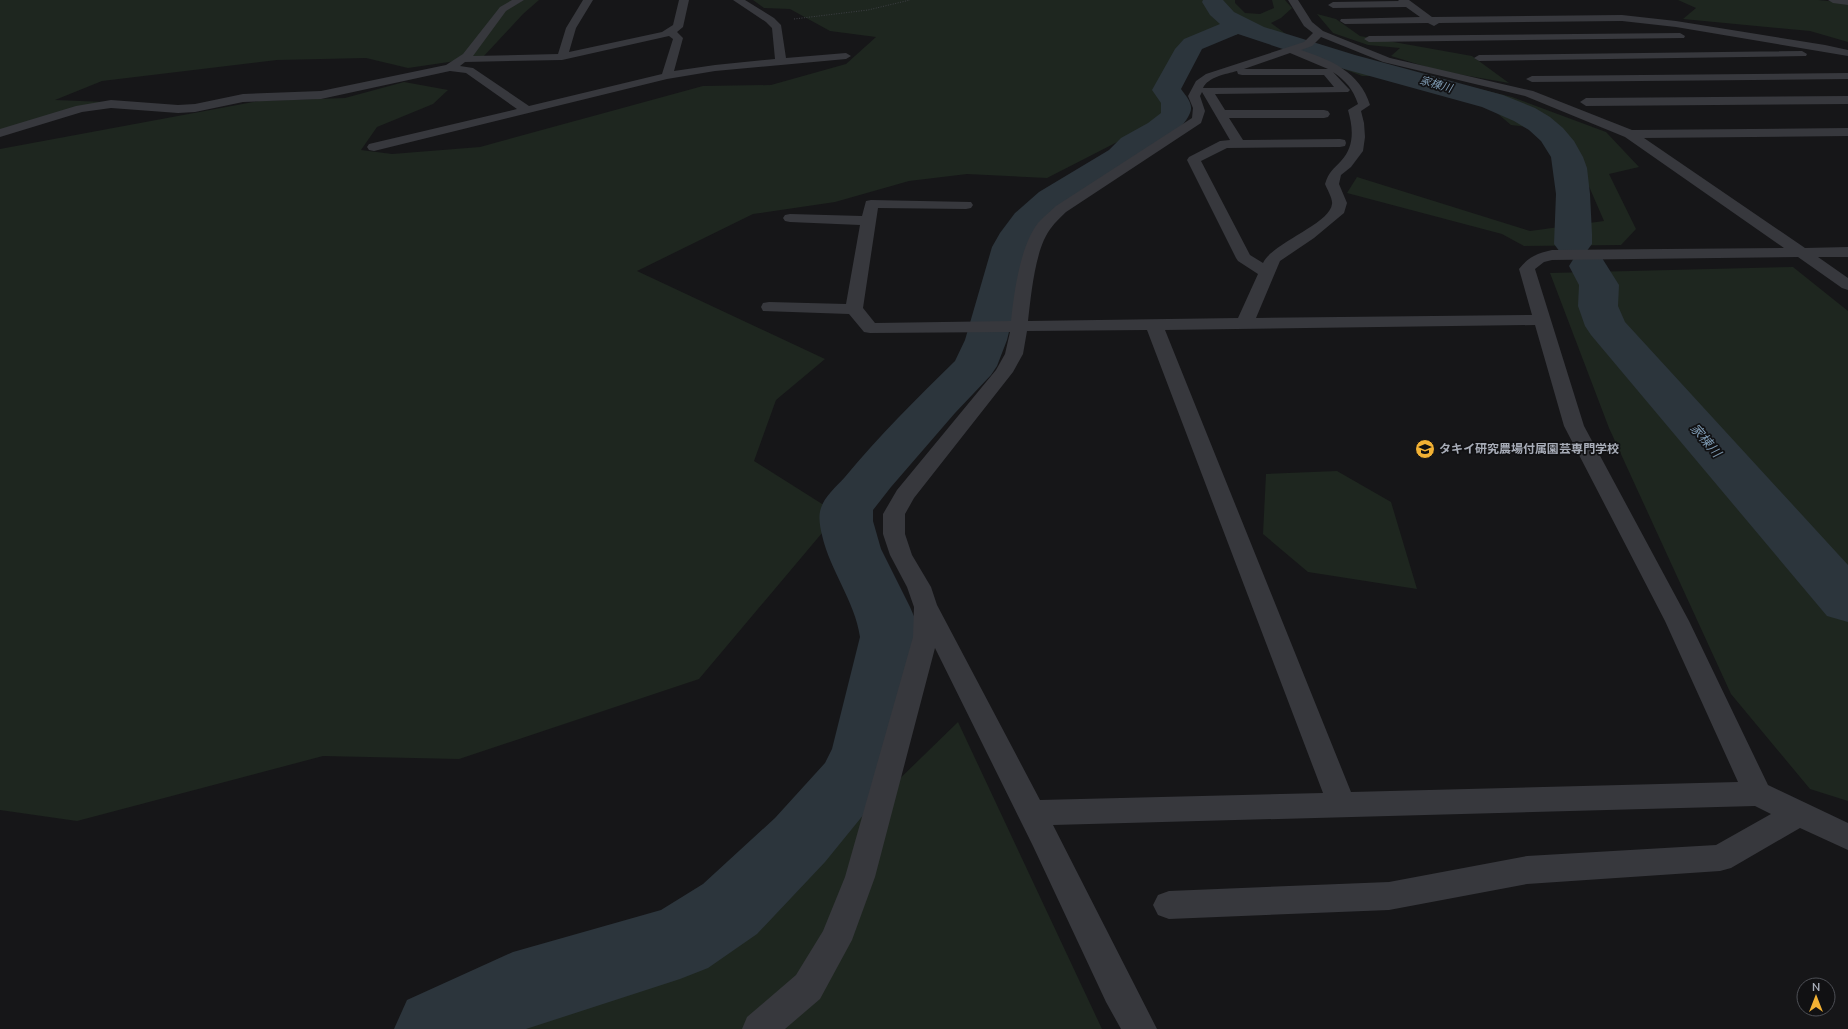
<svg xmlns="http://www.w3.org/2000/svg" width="1848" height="1029" viewBox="0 0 1848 1029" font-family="'Nunito Sans','Noto Sans JP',sans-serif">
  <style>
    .green { fill: #1e261f }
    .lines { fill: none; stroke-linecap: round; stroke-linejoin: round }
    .river { fill: #2c353c; fill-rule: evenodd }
    .path { stroke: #3d3f44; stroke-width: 1; stroke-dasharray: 1 1.5; stroke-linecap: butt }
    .minor { fill: #37383d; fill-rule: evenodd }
    .labels { text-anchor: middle; stroke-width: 3.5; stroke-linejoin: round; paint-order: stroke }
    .far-water-label { font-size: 11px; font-style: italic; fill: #7f9bb3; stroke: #111113 }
    .poi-label { font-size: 12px; font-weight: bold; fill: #a8adb8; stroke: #111113; text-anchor: start }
    .water-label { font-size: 13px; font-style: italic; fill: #7f9bb3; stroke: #111113 }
  </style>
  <rect width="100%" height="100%" fill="#161618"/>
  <path class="green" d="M0,0H539L523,14L483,57L408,68L366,58L277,60L102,81L55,100L105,102L0,135Z
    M753,0H1235V3L1245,13L1260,14L1274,8L1272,0H1285L1292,8L1281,18L1271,23L1290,37L1306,41C1283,40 1263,24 1242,25L1237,35C1225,35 1211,34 1200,36C1178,41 1172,97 1168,116L1047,178L967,174L909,181L835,202L753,214L637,271L825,359L776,400L754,461L838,514L699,679L459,759L323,756L77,821L0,810V149L259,101L345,98L404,82L448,90L433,104L377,127L361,150L392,154L480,147L703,86L771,85L846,64L876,37L830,31L790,9L764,8Z
    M1678,0H1818L1848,3V42L1810,31L1683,19L1696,8Z
    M1317,14L1336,19L1360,36L1472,56L1509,83L1440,71L1391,56L1400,48L1368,45L1333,33Z
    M1322,50L1512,97L1606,132L1639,167L1609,174L1636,229L1621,245L1524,246L1502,234L1347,193L1357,177L1530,231L1604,221L1565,131L1511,125L1491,108L1395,76H1362L1306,54Z
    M1793,267L1848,311V801L1810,789L1731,694L1609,428L1550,273Z
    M1337,471L1391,502L1417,589L1308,572L1263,534L1266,474Z
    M958,722L1102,1029H424L774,901Z"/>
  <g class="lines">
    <path class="river" d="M1203,0H1223L1234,12L1264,27L1355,55L1503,95L1535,108L1550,117L1563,128L1574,141L1583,157L1587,168L1590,194L1592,234V244L1586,252L1573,255L1560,252L1554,244L1556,194L1551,157L1541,141L1529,130L1514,121L1482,107L1337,67L1238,34L1202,49L1181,89C1186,96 1194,104 1190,113C1181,134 1160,138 1144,151C1140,154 1138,159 1134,162C1096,189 1051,202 1030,247L1007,340L997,366L991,375L955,413L891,487L873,510V521L881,549L910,607L916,621L920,637L898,753L873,803L825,862L757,934L708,968L680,979L526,1029H394L407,1000L513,952L661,910L703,884L775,818L825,763L832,749L860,637C855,601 830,571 822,535C820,527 818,516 821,508C824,497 837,486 845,477C879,436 917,398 955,361L965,340L992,247L1000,233L1015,213L1039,192L1109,150L1121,138L1148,123L1161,113V103L1152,90L1175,49L1184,39L1220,24L1210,15L1202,2Z
      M1588,254L1602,258L1619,285L1618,306L1625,322L1848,565V622L1827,616L1591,335L1585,326L1578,306L1579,285L1569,266L1574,258Z"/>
    <path class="path" d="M794,19L868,10L910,0"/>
    <path class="minor" d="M512,0H524L506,11L473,56L558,54L566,28L583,0H593L576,28L569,52L662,32L673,25L679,0H689L683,27L677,32L683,38L674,71L715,65L775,59L772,28L766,22L733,0H745L774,18L781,25L786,58L846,53L851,56L846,59L715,71L667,79L374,151L369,150L367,147L369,144L517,109L466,73L450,71L321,99L243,102L195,112L178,113L111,108L82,112L0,137V129L76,106L111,100L178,105L195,104L243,94L321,91L446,65L463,54L500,7ZM669,36L673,39L662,74L529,106L473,68L460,66L465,62L562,60Z
      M1288,0H1298L1312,22L1323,31L1390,58L1533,91L1632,130L1848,128V136L1644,138L1805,248L1848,247V257H1818L1848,278V290L1842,288L1798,257L1552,260L1544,262L1535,269L1584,426L1689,621L1768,785L1848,823V850L1800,828L1731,868L1720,871L1527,884L1389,910L1169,919L1158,915L1153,905L1158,895L1169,891L1389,882L1527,856L1716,845L1771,814L1755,806L1053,825L1157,1029H1121L1106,1002L1033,846L935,648L875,877L852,940L820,999L785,1029H742L747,1017L796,975L823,931L845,877L913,637L914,607L907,587L890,555L883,534V514L897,490L996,370L1005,354L1010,332L870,333L864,332L849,314L763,311L761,307L763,303L769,302L846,304L860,225L790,222L785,221L783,218L785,215L790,214L862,216L866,201L871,200L971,202L973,205L971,208L966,209L878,208L863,308L875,323L1011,321C1014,293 1020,246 1038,223C1043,217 1050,212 1056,206L1192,118L1193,108L1188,96L1196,81L1206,74L1304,42L1313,33L1304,26ZM1321,37L1383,62L1525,96L1625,137L1784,248L1552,250C1538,253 1528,257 1519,269L1532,315L1256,318L1280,261L1314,238L1344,213L1347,203L1339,184L1341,175L1351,167L1363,151L1365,137L1364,123L1361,111L1370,105C1360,72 1331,60 1301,50L1312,46ZM1290,53L1328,69H1244ZM1237,71L1238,74L1242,75H1324L1334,87L1203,88C1208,77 1226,74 1237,71ZM1333,72C1346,81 1353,89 1358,104L1348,110C1353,128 1355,146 1341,161C1333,170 1329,171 1325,184C1327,189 1333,199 1332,204C1330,224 1272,243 1263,263L1250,255L1201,161L1227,148L1340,147L1345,146L1346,143L1345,140L1340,139L1243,140L1229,118H1324L1328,117L1330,114L1328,111L1324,110H1225L1215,94L1348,92L1350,90L1348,88ZM1202,92L1230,140L1220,141L1189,157L1187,160L1236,258L1238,261L1258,274L1238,318L1028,321C1031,296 1035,248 1051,228C1055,222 1061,217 1066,212L1201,123L1205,111L1200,96ZM1535,325L1564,426L1665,621L1738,782L1351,792L1165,330ZM1147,330L1323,793L1040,800L937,605L931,587L912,555L905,534V514L914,498L1013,372L1023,354L1027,331Z
      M1398,0H1409L1432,17L1622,15L1676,21L1825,45L1848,50V56L1676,27L1622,21L1439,23L1434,26L1428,23L1345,24L1340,21L1341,19L1420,17L1406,7L1333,8L1328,5L1333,2L1399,1Z
      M1828,0H1848V5L1833,3Z
      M1680,33L1685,36L1684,38L1369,42L1364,39L1369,36Z
      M1802,51L1807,54L1806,56L1479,61L1474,58L1479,55Z
      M1848,73V79L1532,82L1526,79L1532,76Z
      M1848,96V104L1586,106L1580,102L1586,98Z"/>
  </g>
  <defs>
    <symbol id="university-disc" viewBox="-11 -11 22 22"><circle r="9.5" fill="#f2b134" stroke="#111113"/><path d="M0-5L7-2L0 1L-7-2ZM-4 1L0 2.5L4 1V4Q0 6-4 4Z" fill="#111"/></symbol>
  </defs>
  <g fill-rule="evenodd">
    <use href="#university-disc" x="1414" y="438" width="22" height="22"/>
  </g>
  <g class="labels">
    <g class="far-water-label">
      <text transform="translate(1436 84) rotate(16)" y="4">家棟川</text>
    </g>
    <g class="poi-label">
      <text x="1439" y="453">タキイ研究農場付属園芸専門学校</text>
    </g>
    <g class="water-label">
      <text transform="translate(1706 440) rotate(49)" y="5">家棟川</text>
    </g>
  </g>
  <g transform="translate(1816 997)"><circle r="19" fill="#111113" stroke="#4d4f55"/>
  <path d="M0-3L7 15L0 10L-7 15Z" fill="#f2b134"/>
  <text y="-6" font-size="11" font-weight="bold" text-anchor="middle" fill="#a8adb8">N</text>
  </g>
</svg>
